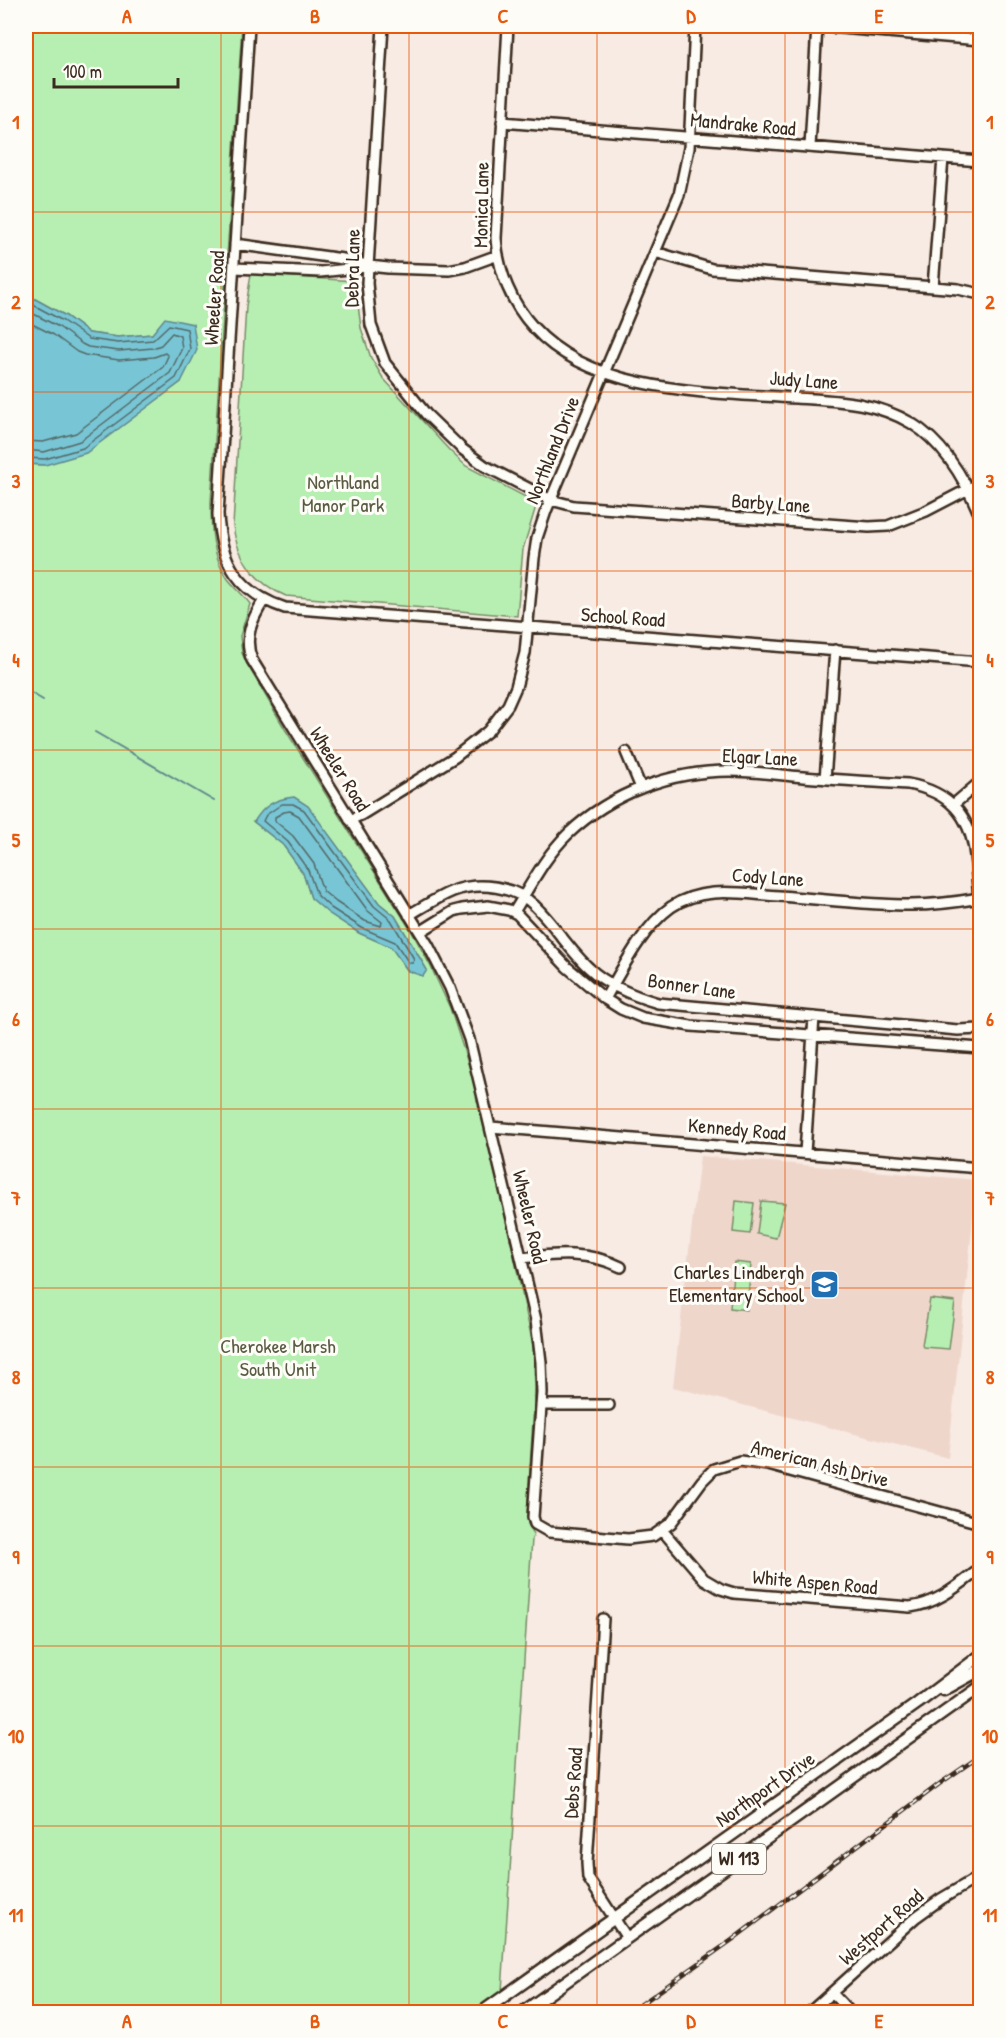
<svg xmlns="http://www.w3.org/2000/svg" width="1006" height="2038" viewBox="0 0 1006 2038" font-family="'Patrick Hand',sans-serif">
  <style>
    .built { fill: #efd6cb }
    .green { fill: #b7efb2; stroke: #798c68; stroke-width: 1.5; fill-rule: evenodd }
    .water { fill: #78c6d5; stroke: #60888c; stroke-width: 1.5 }
    .lines { fill: none; stroke-linecap: round; stroke-linejoin: round }
    .shore { stroke: #536867; stroke-width: 1.5 }
    .stream { stroke: #60888c; stroke-width: 2 }
    .minor-casing { stroke: #3b2a1e; stroke-width: 14 }
    .major-casing { stroke: #3b2a1e; stroke-width: 15 }
    .minor { stroke: #fdfcf7; stroke-width: 9 }
    .major { stroke: #fdfcf7; stroke-width: 10 }
    .rail-casing { stroke: #3b2a1e; stroke-width: 4.5 }
    .rail { stroke: #fdfcf7; stroke-width: 2; stroke-dasharray: 7; stroke-linecap: butt }
    .grid { fill: none; stroke: #e8590c; stroke-width: 1.5; stroke-opacity: 0.55 }
    .labels { text-anchor: middle; stroke-width: 6; stroke-linejoin: round; paint-order: stroke }
    .shield { fill: #fdfcf7; stroke: #75695f; stroke-width: 1.5 }
    .shield-label { font-size: 18px; font-weight: bold; fill: #3b2a1e }
    .street-label { font-size: 20px; fill: #3b2a1e; stroke: #fdfcf7 }
    .park-label { font-size: 20px; fill: #5a5b43; stroke: #fdfcf7 }
    .poi-label { font-size: 20px; fill: #3b2a1e; stroke: #fdfcf7; text-anchor: end }
    .neatline { fill: none; stroke: #e8590c; stroke-width: 2 }
    .grid-label { font-size: 20px; text-anchor: middle; font-weight: bold; fill: #e8590c }
  </style>
  <rect width="100%" height="100%" fill="#f7ebe3"/>
  <filter id="ink" filterUnits="userSpaceOnUse"><feTurbulence type="fractalNoise" baseFrequency=".0167" numOctaves="2"/><feDisplacementMap in="SourceGraphic" scale="12" xChannelSelector="R" yChannelSelector="G"/><feConvolveMatrix kernelMatrix="1 2 1 2 8 2 1 2 1" color-interpolation-filters="sRGB"/></filter>
  <g filter="url(#ink)">
    <path class="built" d="M700,1156L977,1180L948,1458L673,1387Z"/>
    <path class="green" d="M26,26H242L211,502C211,529 212,556 228,579C235,588 244,595 250,604L240,636L242,653L247,664L285,729L412,932L431,967L450,1008L482,1106L533,1345L535,1387L527,1517L528,1524L534,1534L532,1539L502,1991L472,2012H26V464L45,465L137,414L181,382L152,334L118,337L89,333L66,316L26,294ZM254,822L325,830L379,903L395,916L427,970L408,971L391,947L359,933L311,898L303,873L283,845Z
      M251,274L355,281L361,328L371,358L383,378L450,451L466,466L537,503L523,549L517,616L286,596C256,584 237,558 233,526L246,306Z
      M736,1201L754,1203L750,1234L733,1232Z
      M761,1201L785,1203L776,1238L757,1234Z
      M734,1262L751,1264L747,1310L730,1308Z
      M930,1299L955,1302L949,1349L923,1347L922,1345Z"/>
    <path class="water" d="M26,294L66,316L89,333L118,337L152,334L165,318L193,324L197,350L181,382L86,453L45,465L26,464Z
      M294,797L308,806L379,903L395,916L427,970L423,976L408,971L391,947L359,933L328,913L311,898L303,873L283,845L254,822C264,805 275,799 294,797Z"/>
    <g class="lines">
      <path class="shore" d="M26,301L63,321L89,339L118,343L153,340L169,325L187,329L190,349L176,378L83,448L45,459L26,458
        M26,310L59,327L82,344L88,347L119,351L153,348L161,345L172,333L180,336L182,348L170,373L80,441L44,452L26,450
        M26,321L54,335L77,352L85,355L119,360L154,357L165,353L168,356L163,367L76,433L43,442L26,441
        M282,804H293L304,810L374,906L391,920L414,959L413,963H409L395,942L362,928L331,908L317,895L308,870L288,842L263,821L266,815Z
        M290,811L299,816L368,911L382,922L381,926L365,921L336,902L323,891L314,864L293,836L275,821V817L284,812Z"/>
      <path class="stream" d="M26,690L43,700
        M95,732L214,801"/>
      <defs>
        <path id="minor" d="M249,26L218,514C220,562 239,593 285,608L980,662
          M383,26L367,283L371,325L385,363L426,414L462,449L485,466L551,500L574,506L869,527L888,526L926,511L980,483
          M508,26L496,238C498,272 512,304 534,328C595,395 713,392 796,398C839,401 873,401 911,423C944,443 966,481 980,516
          M817,26L980,40
          M502,122L980,161
          M810,147L817,26
          M235,244L350,260L369,266L388,268L449,270L465,267L498,255
          M655,252L712,269L958,289L980,294
          M234,268L320,272L367,267
          M933,287L943,158
          M264,600C252,619 243,638 252,660L428,945L450,988L469,1039L536,1320L541,1362L542,1393L533,1517L535,1524L549,1532L628,1539L653,1536L671,1523L702,1481L714,1469L740,1461L768,1465L980,1523
          M626,752L641,788
          M825,779L835,650
          M953,805L980,782
          M350,820L361,815L455,757L488,731L508,705L516,687L525,653L534,558L537,538L546,511L679,195L689,148L695,26
          M514,912C530,886 546,855 568,834C611,793 671,771 730,771C755,771 779,775 803,777C838,780 873,782 908,784C949,792 970,814 975,856C977,871 977,887 980,902
          M409,915C423,907 438,897 453,891C479,881 515,886 535,906C555,925 569,950 589,968C608,986 634,996 658,1003L958,1030L980,1029
          M420,932L454,911L462,909L488,906L509,910L517,914L567,967L605,999L621,1009L643,1018L691,1026L980,1048
          M605,999C622,969 643,927 671,907C703,885 743,894 779,896C823,899 867,905 911,905C934,905 957,902 980,898
          M491,1127L980,1168
          M805,1153L814,1017
          M522,1258C557,1254 589,1251 621,1267
          M541,1405H609
          M662,1530L704,1579L721,1589L734,1593L910,1607C937,1604 959,1585 980,1569
          M603,1619L587,1863L588,1878L627,1938
          M832,1993L850,2012
          M810,2012L916,1917L941,1899L980,1876"/>
        <path id="major" d="M944,1690L980,1670
          M482,2012L918,1703L980,1656
          M523,2012L980,1687"/>
      </defs>
      <use href="#minor" class="minor-casing"/>
      <use href="#major" class="major-casing"/>
      <use href="#minor" class="minor"/>
      <use href="#major" class="major"/>
      <defs>
        <path id="rail" d="M630,2012L732,1940L942,1782L980,1756"/>
      </defs>
      <use href="#rail" class="rail-casing"/>
      <use href="#rail" class="rail"/>
    </g>
  </g>
  <path class="grid" d="M221,26V2012M409,26V2012M597,26V2012M785,26V2012M26,212H980M26,392H980M26,571H980M26,750H980M26,929H980M26,1109H980M26,1288H980M26,1467H980M26,1646H980M26,1826H980"/>
  <defs>
    <symbol id="school-square" viewBox="-11 -11 22 22"><rect x="-9" y="-9" width="18" height="18" rx="4" fill="#1f6fb2" stroke="#fdfcf7"/><path d="M0-5L7-2L0 1L-7-2ZM-4 1L0 2.5L4 1V4Q0 6-4 4Z" fill="#fff"/></symbol>
  </defs>
  <g fill-rule="evenodd">
    <use href="#school-square" x="808" y="1268" width="33" height="33"/>
  </g>
  <g class="labels">
    <rect class="shield" x="712" y="1844" width="54" height="30" rx="4.5"/>
    <g class="shield-label">
      <text x="739" y="1865">WI 113</text>
    </g>
    <g class="street-label">
      <text transform="translate(743 124) rotate(5)" y="7">Mandrake Road</text>
      <text transform="translate(481 205) rotate(-89)" y="7">Monica Lane</text>
      <text transform="translate(352 268) rotate(-89)" y="7">Debra Lane</text>
      <text transform="translate(214 298) rotate(-86)" y="7">Wheeler Road</text>
      <text transform="translate(804 380) rotate(4)" y="7">Judy Lane</text>
      <text transform="translate(552 450) rotate(-68)" y="7">Northland Drive</text>
      <text transform="translate(771 503) rotate(4)" y="7">Barby Lane</text>
      <text transform="translate(623 617) rotate(4)" y="7">School Road</text>
      <text transform="translate(760 757) rotate(3)" y="7">Elgar Lane</text>
      <text transform="translate(340 769) rotate(58)" y="7">Wheeler Road</text>
      <text transform="translate(768 877) rotate(4)" y="7">Cody Lane</text>
      <text transform="translate(692 986) rotate(8)" y="7">Bonner Lane</text>
      <text transform="translate(737 1129) rotate(5)" y="7">Kennedy Road</text>
      <text transform="translate(530 1217) rotate(77)" y="7">Wheeler Road</text>
      <text transform="translate(820 1463) rotate(14)" y="7">American Ash Drive</text>
      <text transform="translate(815 1582) rotate(5)" y="7">White Aspen Road</text>
      <text transform="translate(573 1783) rotate(-86)" y="7">Debs Road</text>
      <text transform="translate(765 1789) rotate(-35)" y="7">Northport Drive</text>
      <text transform="translate(881 1927) rotate(-41)" y="7">Westport Road</text>
    </g>
    <g class="park-label">
      <text x="343" y="489">Northland<tspan x="343" dy="23">Manor Park</tspan></text>
      <text x="278" y="1353">Cherokee Marsh<tspan x="278" dy="23">South Unit</tspan></text>
    </g>
    <g class="poi-label">
      <text x="804" y="1279">Charles Lindbergh<tspan x="804" dy="23">Elementary School</tspan></text>
    </g>
  </g>
  <rect width="1006" height="2038" fill="none" stroke="#fdfcf7" stroke-width="66"/>
  <path d="M54 78v9h124v-9" fill="none" stroke="#3b2a1e" stroke-width="3"/>
  <text x="63" y="78" font-size="18" fill="#3b2a1e" stroke="#fdfcf7" stroke-width="4.5" paint-order="stroke">100 m</text>
  <rect x="33" y="33" width="940" height="1972" class="neatline"/>
  <g class="grid-label">
    <text x="127" y="23">A</text>
    <text x="315" y="23">B</text>
    <text x="503" y="23">C</text>
    <text x="691" y="23">D</text>
    <text x="879" y="23">E</text>
    <text x="16" y="129">1</text>
    <text x="990" y="129">1</text>
    <text x="16" y="309">2</text>
    <text x="990" y="309">2</text>
    <text x="16" y="488">3</text>
    <text x="990" y="488">3</text>
    <text x="16" y="667">4</text>
    <text x="990" y="667">4</text>
    <text x="16" y="847">5</text>
    <text x="990" y="847">5</text>
    <text x="16" y="1026">6</text>
    <text x="990" y="1026">6</text>
    <text x="16" y="1205">7</text>
    <text x="990" y="1205">7</text>
    <text x="16" y="1384">8</text>
    <text x="990" y="1384">8</text>
    <text x="16" y="1564">9</text>
    <text x="990" y="1564">9</text>
    <text x="16" y="1743">10</text>
    <text x="990" y="1743">10</text>
    <text x="16" y="1922">11</text>
    <text x="990" y="1922">11</text>
    <text x="127" y="2028">A</text>
    <text x="315" y="2028">B</text>
    <text x="503" y="2028">C</text>
    <text x="691" y="2028">D</text>
    <text x="879" y="2028">E</text>
  </g>
</svg>
